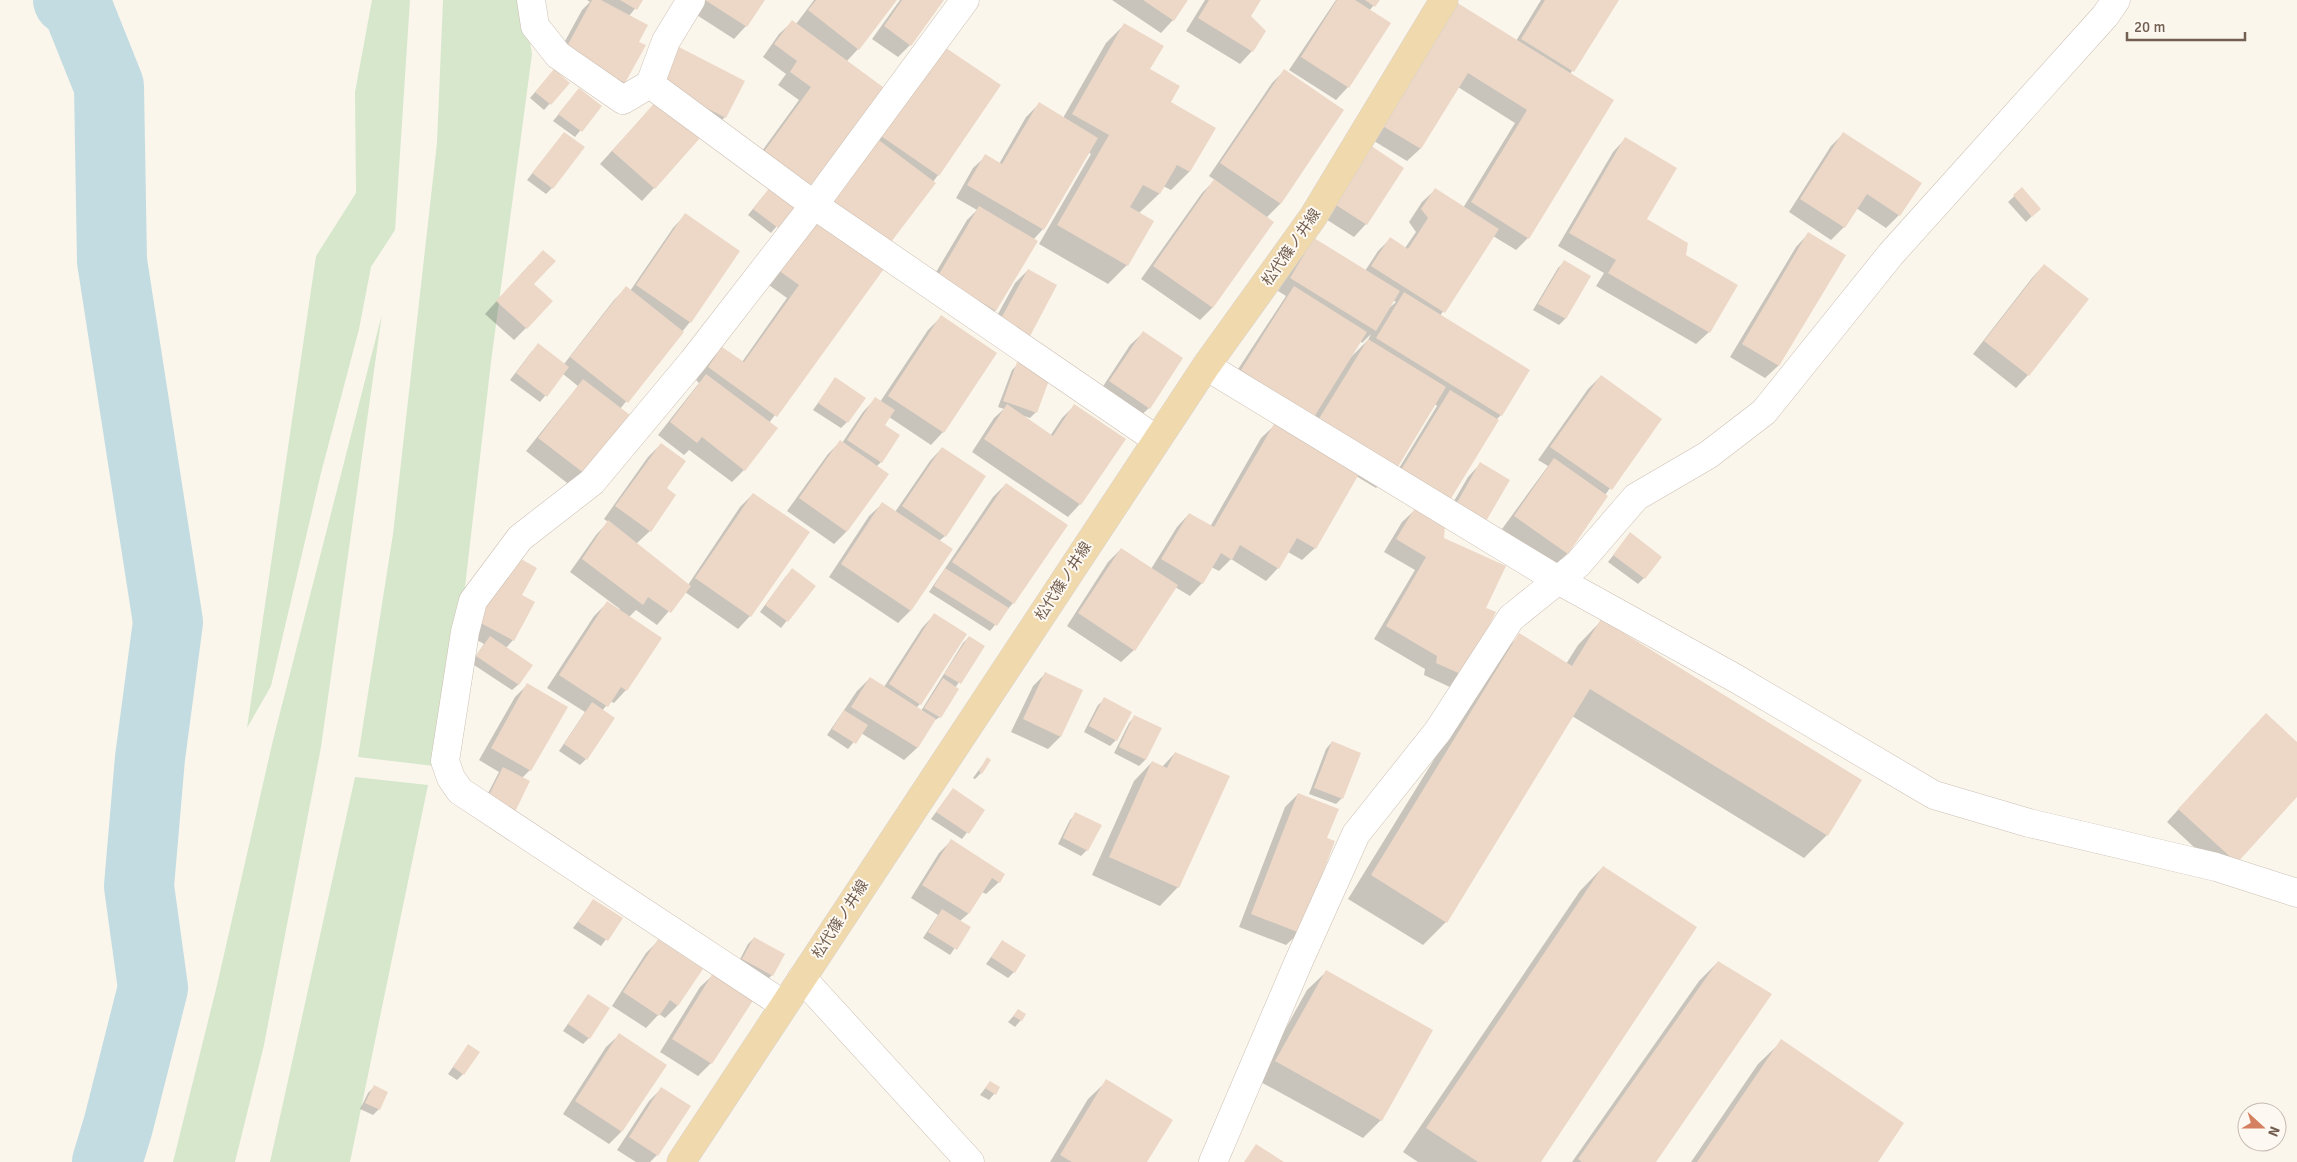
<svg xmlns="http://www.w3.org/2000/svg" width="2297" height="1162" viewBox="0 0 2297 1162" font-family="Signika,'Noto Sans JP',sans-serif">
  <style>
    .green { fill: #d6e7cc }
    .shadow { fill: #0003; fill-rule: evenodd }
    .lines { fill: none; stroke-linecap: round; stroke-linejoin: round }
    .river { stroke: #c2dce2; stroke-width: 70 }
    .building { fill: #edd8c7 }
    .minor-casing { stroke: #ccbfb3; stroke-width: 29 }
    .major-casing { stroke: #d8d2ce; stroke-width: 29 }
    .minor { stroke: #fff; stroke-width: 28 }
    .major { stroke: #f0daad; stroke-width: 28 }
    .labels { text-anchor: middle; stroke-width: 4; stroke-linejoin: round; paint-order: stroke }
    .street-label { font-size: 15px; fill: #735f51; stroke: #fdf9f2 }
  </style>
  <rect width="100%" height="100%" fill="#fbf6ec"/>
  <path class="green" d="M372,0H410L395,230L371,267L359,329L321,473L271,686L247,728L316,256L356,193L355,92Z
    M443,0H523L532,54L491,362L465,587L434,766L358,757L393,534L437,143Z
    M382,314L321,747L264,1045L235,1162H173L217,985L273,740Z
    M355,777L428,785L350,1162H270Z"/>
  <path class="shadow" d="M587,0H642L629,16L638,42L624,83L612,95L553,63L582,10L590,2Z
    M695,0H763L746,26L734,39L689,10Z
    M814,0H895L858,49L751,166L799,100L778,85L786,74L763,57L779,34L792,22L796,24Z
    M900,0H941L910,45L898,57L872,39Z
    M1112,0H1187L1173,20L1161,33Z
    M1205,0H1259L1250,16L1252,51L1240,64L1186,31Z
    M1336,0H1378L1369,11L1348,87L1336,100L1289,70Z
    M1541,0H1617L1570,74L1528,238L1516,250L1493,236L1440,316L1501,415L1496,420L1390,483L1437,406L1435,404L1395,470L1376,488L1356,476L1315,548L1302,560L1288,552L1278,568L1266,581L1231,559L1219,571L1211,567L1202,583L1190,596L1175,587L1134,650L1121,662L1067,626L1108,562L1121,549L1151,569L1177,527L1189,514L1210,527L1261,438L1274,426L1300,441L1316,414L1229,383L1286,296L1278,291L1301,252L1314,240L1365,271L1378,251L1390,239L1405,248L1416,232L1409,222L1422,202L1435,190L1463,208L1515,123L1458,87L1420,149L1407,161L1369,138L1444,16L1516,41ZM1393,300L1396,302L1389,308ZM1371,334L1368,340L1350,358L1360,341L1362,343Z
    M1124,25L1148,70L1169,102L1214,128L1189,172L1171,190L1163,186L1159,194L1139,213L1153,221L1127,265L1108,284L1039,244L1091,154L1088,152L1043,229L1033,240L1036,242L995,311L982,323L926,289L967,220L977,210L956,198L973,168L986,156L999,164L1026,117L1039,104L1063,118L1106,43Z
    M943,47L938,175L887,245L884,267L769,423L744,470L732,482L689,450L684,455L658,435L699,383L696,380L710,361L723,348L742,362L787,298L766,283L813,211Z
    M677,48L725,117L713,129L657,101L654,188L642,201L600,164L657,101Z
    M1284,71L1343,110L1280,204L1266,218L1272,222L1212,308L1200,320L1141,279L1202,193L1215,180L1209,176L1272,83Z
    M548,77L568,83L544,110L530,98Z
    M579,90L600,106L575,137L553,121Z
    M564,133L552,188L546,194L527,180Z
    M1843,134L1899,215L1886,228L1856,208L1844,227L1831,240L1789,212L1831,146Z
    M1625,139L1645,220L1685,256L1709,332L1696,344L1596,286L1604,273L1558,246L1613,152Z
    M1370,147L1366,224L1354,237L1321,216Z
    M2022,189L2039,209L2026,222L2008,202Z
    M764,195L793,207L771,233L748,215Z
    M685,215L690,322L620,409L584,473L571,486L526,451L578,386L563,374L540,402L510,380L532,351L564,364L614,300L626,288L630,291L673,228Z
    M1808,234L1844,255L1778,366L1765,378L1730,357L1796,247Z
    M1564,262L1589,277L1565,319L1559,325L1533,310L1558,268Z
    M530,264L533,285L526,328L514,340L485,314Z
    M2044,265L2028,375L2016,388L1973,354L2032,278Z
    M1028,270L1016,350L987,334L1015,283Z
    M941,317L943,432L931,445L889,417L883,425L881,462L876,467L887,475L846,532L834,544L787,511L828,454L841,441L842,443L863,412L875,399L880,402L928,330Z
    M1143,333L1149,408L1136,420L1098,394L1130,345Z
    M1018,364L1036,412L1030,418L1024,416L1050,436L1062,418L1075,405L1080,504L1068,517L972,452L994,418L1004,409L998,407L1012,370Z
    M1601,376L1661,419L1605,495L1607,496L1567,554L1554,566L1502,529L1548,466L1538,460L1588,389Z
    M835,379L847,422L841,428L813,410Z
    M661,444L665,489L650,531L636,544L688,585L740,507L753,494L750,616L738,629L685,592L657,625L636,610L628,618L660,639L626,690L614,703L610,701L602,711L586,759L580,765L559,751L585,712L547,688L594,616L607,603L618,611L620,609L570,572L596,535L608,522L604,519L648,457Z
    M942,448L945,536L939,541L951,549L910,611L898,623L829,577L869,516L882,504L895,512L930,461Z
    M1480,464L1444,525L1443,539L1484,608L1494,613L1452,688L1424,675L1425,669L1374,639L1415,570L1384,552L1402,522L1415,510L1440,525L1468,477Z
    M1006,484L1066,525L1013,603L990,631L929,592L993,497Z
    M1630,534L1644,578L1638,584L1608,562Z
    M786,576L814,586L781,628L760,612Z
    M520,596L513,640L506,648L519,684L512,690L471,663L484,644L466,634Z
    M934,615L920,704L916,708L921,711L963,643L969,637L983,646L955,688L940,717L932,722L917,748L904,760L861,733L848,749L827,735L857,691L870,678L884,687L922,628Z
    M1601,621L1827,835L1804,858L1572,716L1446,922L1423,945L1348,899L1496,659L1520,635L1566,664L1578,645Z
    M1045,674L1082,691L1060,737L1048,749L1011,732L1033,686Z
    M527,685L530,770L522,778L485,799L499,772L479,760L515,697Z
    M1105,699L1116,740L1110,746L1084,732L1098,705Z
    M1135,716L1160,729L1145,760L1139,766L1114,753L1129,723Z
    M2253,727L2297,743V795L2224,875L2167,822Z
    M1332,742L1342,798L1336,804L1309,794L1326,749Z
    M1175,753L1178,887L1160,906L1092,875L1134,781L1152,762L1162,767Z
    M987,759L981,773L975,779L973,778Z
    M953,789L984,810L962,839L931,819Z
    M1298,794L1326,839L1299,933L1286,945L1239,927L1285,807Z
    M1076,814L1087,850L1081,856L1058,844L1070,820Z
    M951,841L999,882L986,894L982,892L968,914L960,921L969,927L950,955L923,938L938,915L911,898L939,853Z
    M1603,867L1539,1162H1418L1403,1152L1580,891Z
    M593,901L621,919L601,946L573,928Z
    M754,938L772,975L766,981L737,965L748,944Z
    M658,941L702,969L677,1006L665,1018L659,1014L646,1028L612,1006L646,953Z
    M1002,942L1014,972L1008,978L986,964Z
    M1718,962L1654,1162H1572L1699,981Z
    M1326,972L1381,1120L1363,1138L1257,1080L1307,990Z
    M713,975L711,1063L698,1076L660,1052L700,987Z
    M588,995L589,1038L583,1044L563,1031Z
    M1018,1011L1021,1020L1015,1027L1008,1022Z
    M619,1035L621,1132L609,1144L563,1114L606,1047Z
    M1782,1041L1876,1162H1691L1758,1064Z
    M468,1046L463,1074L457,1080L448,1074Z
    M1107,1081L1146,1162H1050L1088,1099Z
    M990,1082L999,1088L989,1100L980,1095Z
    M374,1087L379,1109L373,1115L360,1109L368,1093Z
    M661,1089L657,1155L650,1162H636L617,1150L649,1101Z"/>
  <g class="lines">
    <path class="river" d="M68,0L77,6L109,86L112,261L168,622L150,758L139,886L153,988L118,1126L107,1162"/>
  </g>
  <path class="building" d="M592,0H601L648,25L639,42L646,45L625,83L565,50Z
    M620,0H643L637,10Z
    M705,0H765L747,27Z
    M816,0H897L859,50L808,10Z
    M902,0H944L911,46L884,26Z
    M1143,0H1188L1174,21Z
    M1209,0H1261L1251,16L1266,31L1253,52L1198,18Z
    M1337,0H1355L1391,23L1349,88L1301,57Z
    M1365,0H1380L1375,7Z
    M1545,0H1619L1574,72L1521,39Z
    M1456,2L1614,100L1529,239L1471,202L1527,110L1468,73L1421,149L1381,125Z
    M792,20L887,90L814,190L763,153L811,87L790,72L797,61L774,44Z
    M1124,23L1164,46L1150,69L1180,86L1171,102L1216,128L1190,172L1177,165L1160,194L1143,185L1130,207L1154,221L1128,266L1057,225L1109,135L1072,114Z
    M677,46L745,81L726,118L658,83Z
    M943,46L1001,85L939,176L881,136Z
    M554,69L570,83L551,105L535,92Z
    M1284,69L1344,110L1281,204L1220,163Z
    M579,88L602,106L582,132L558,114Z
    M657,100L700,138L655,189L612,151Z
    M1039,102L1098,138L1044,230L967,185L985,154L1002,164Z
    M564,132L585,147L553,189L532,173Z
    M1843,132L1922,183L1900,216L1867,194L1845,228L1800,199Z
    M872,135L936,183L888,246L825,198Z
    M1625,137L1677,168L1647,219L1688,243L1686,255L1738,285L1710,333L1608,273L1616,260L1569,233Z
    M1370,145L1404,168L1367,225L1333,203Z
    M1214,179L1274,222L1213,308L1153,266Z
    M770,187L795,207L778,228L753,209Z
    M2022,187L2041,209L2032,217L2013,195Z
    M1435,188L1499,229L1445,313L1371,266L1390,237L1408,249L1428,218L1421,209Z
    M979,206L1038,241L996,311L938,276Z
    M685,213L740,251L691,323L636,285Z
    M817,216L886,266L777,417L708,367L722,347L744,362L799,285L778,270Z
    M1808,232L1846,255L1779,366L1742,344Z
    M1314,238L1400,291L1376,331L1290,278Z
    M543,250L556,261L534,284L553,301L527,329L496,301Z
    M1564,260L1591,276L1566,319L1538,304Z
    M2044,264L2089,299L2029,376L1984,341Z
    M1028,269L1057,285L1029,338L999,322Z
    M626,286L684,332L628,403L570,357Z
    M1294,286L1367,332L1314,417L1241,370Z
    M1404,292L1530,370L1502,416L1376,338Z
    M941,315L997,353L944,433L888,396Z
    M1143,331L1183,358L1150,409L1109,381Z
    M1368,339L1446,387L1396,470L1317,422Z
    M538,343L569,367L547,397L516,373Z
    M1017,362L1051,375L1037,413L1003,401Z
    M706,374L778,428L745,471L702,437L697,443L670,422Z
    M1601,375L1662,419L1612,490L1550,447Z
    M835,377L866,398L848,423L818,403Z
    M583,379L630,415L585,474L538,438Z
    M1450,390L1499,420L1450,500L1401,470Z
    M875,397L895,410L885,425L900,435L882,463L847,440Z
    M1007,404L1053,436L1074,404L1126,439L1081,505L984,439Z
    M1274,424L1359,474L1316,549L1297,538L1279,569L1240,545L1232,560L1221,553L1203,584L1161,559L1189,513L1214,527Z
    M840,440L889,474L847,532L799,498Z
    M661,443L686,461L667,488L676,495L651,532L615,506Z
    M942,447L986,476L946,537L902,506Z
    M1554,458L1608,496L1568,554L1514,516Z
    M1480,462L1510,480L1482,528L1453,510Z
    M1006,483L1068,525L1014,604L952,562Z
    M753,493L810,532L751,617L695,578Z
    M882,502L953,549L911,611L841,564Z
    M1415,508L1445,526L1444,538L1506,566L1486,608L1496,612L1465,676L1436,663L1437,656L1386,626L1426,557L1396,539Z
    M608,520L691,586L671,613L648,597L643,605L582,559Z
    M1630,532L1662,557L1645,579L1613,555Z
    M1121,548L1178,585L1135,651L1078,613Z
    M514,555L537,568L522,595L535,602L514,641L477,621Z
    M792,568L816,586L788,622L765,605Z
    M945,568L1009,608L997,626L934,586Z
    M607,601L662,638L627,691L621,687L608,707L559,675Z
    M934,613L967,634L921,705L889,684Z
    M1601,619L1862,780L1828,836L1590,689L1447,923L1371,875L1519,633L1572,666Z
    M490,636L533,665L519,685L476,656Z
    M969,636L985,646L961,684L944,674Z
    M1045,672L1083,690L1061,737L1023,719Z
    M870,677L936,719L918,748L851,707Z
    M943,678L959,689L941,718L924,708Z
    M527,683L568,707L531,771L491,748Z
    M1104,697L1132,712L1117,741L1089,726Z
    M592,702L615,718L587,760L564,744Z
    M844,710L868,725L856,744L832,729Z
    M2266,713L2297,742V797L2237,863L2178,809Z
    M1134,715L1162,728L1146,760L1119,747Z
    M1332,741L1361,753L1343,799L1314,788Z
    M1175,752L1230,776L1179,888L1109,857L1152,761L1167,768Z
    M987,757L991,760L982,774L979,771Z
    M503,767L530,781L514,814L486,801Z
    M953,788L985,810L969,834L936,812Z
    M1298,793L1339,809L1327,838L1335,841L1300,933L1251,914Z
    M1075,812L1102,825L1088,851L1063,838Z
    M951,839L1005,874L1000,883L992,878L969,914L922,885Z
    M1603,866L1697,927L1541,1162H1478L1426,1128Z
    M593,899L623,918L608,941L578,922Z
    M942,909L971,927L957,950L928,932Z
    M754,937L785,954L773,976L742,959Z
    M658,939L703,969L678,1006L670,1000L659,1016L623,992Z
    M1002,940L1026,955L1015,973L991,957Z
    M1718,961L1772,994L1656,1162H1582L1578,1159Z
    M1326,970L1433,1030L1382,1121L1275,1061Z
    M713,973L754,999L712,1064L672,1039Z
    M588,994L610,1008L590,1039L568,1024Z
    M1018,1009L1026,1014L1022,1021L1013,1016Z
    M619,1033L667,1065L622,1132L575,1101Z
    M1781,1039L1904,1123L1878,1162H1697Z
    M468,1044L480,1052L464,1075L453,1067Z
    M1106,1079L1173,1120L1147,1162H1072L1060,1155Z
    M990,1081L1000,1087L996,1095L985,1088Z
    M374,1085L388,1092L380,1110L365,1103Z
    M661,1087L691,1106L658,1156L629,1137Z
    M1256,1144L1284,1162H1244Z"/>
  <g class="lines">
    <defs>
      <path id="minor" d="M531,0L535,26L558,55L623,100L650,84L814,205L1157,440
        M650,84L666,41L691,0
        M1206,366L1558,580L1735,678L1934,795L2029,823L2216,867L2297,893
        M802,978L970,1162
        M784,1005L460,791L451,778L445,761L465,632L473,601L520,538L592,482L693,361L814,205L965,0
        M1213,1162L1298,963L1356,834L1438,731L1511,618L1578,564L1636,497L1708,455L1764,412L1891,254L2105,16L2116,0"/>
      <path id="major" d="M681,1162L1206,366L1313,217L1444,0"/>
    </defs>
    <use href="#minor" class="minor-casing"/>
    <use href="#major" class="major-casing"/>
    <use href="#minor" class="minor"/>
    <use href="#major" class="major"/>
  </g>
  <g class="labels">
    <g class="street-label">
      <text transform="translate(1291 247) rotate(-55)" y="5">松代篠ノ井線</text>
      <text transform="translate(1063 581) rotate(-57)" y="5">松代篠ノ井線</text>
      <text transform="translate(840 919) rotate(-57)" y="5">松代篠ノ井線</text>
    </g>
  </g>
  <g transform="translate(2262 1127) rotate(111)"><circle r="24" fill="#fdf9f2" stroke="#c6bbb2"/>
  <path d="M0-4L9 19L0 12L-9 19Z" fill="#d58061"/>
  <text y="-8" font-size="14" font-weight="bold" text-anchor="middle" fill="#735f51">N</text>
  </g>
  <path d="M2127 32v8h118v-8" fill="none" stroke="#735f51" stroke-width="2.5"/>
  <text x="2134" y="32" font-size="15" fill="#735f51" stroke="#fdf9f2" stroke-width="4" paint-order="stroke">20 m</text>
</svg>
